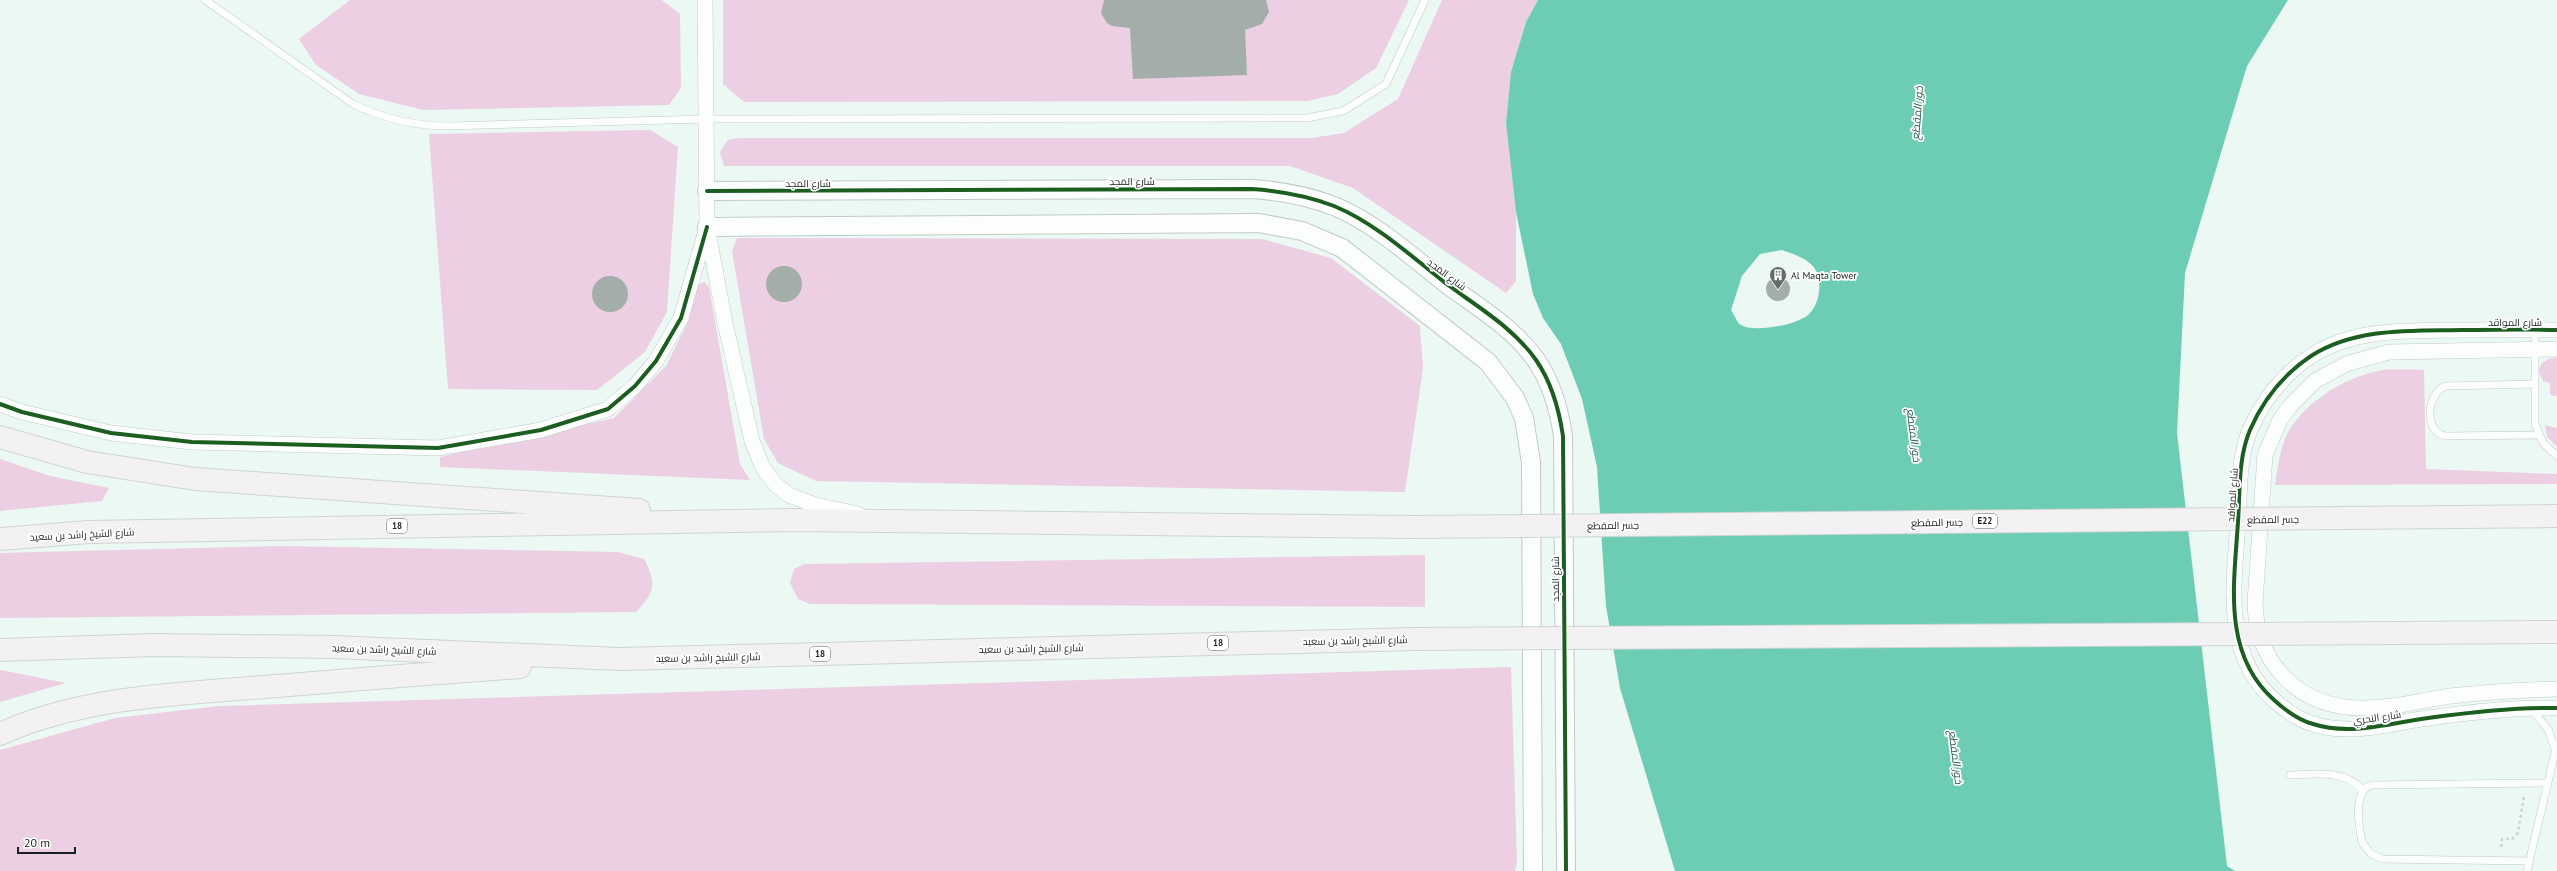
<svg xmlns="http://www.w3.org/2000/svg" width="2557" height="871" viewBox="0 0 2557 871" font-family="'PT Sans',Cairo,sans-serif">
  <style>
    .green { fill: #eccfe2 }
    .water { fill: #6dcdb4; fill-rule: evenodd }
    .building { fill: #a3ada9 }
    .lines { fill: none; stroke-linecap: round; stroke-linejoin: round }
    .service-casing { stroke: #c1cbc7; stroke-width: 8 }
    .minor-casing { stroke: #c1cbc7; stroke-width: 16 }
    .tertiary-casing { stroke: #c1cbc7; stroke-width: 20 }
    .trunk-casing { stroke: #ced5d2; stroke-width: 24 }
    .path { stroke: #d0d3d2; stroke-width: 2.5; stroke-dasharray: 3 3; stroke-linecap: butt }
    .service { stroke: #fcfefd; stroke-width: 7 }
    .minor { stroke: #fcfefd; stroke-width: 15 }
    .tertiary { stroke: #fcfefd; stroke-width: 18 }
    .trunk { stroke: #f4f1f4; stroke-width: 22 }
    .trunk-bridge-casing { stroke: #ced5d2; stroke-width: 24; stroke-linecap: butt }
    .trunk-bridge { stroke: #f4f1f4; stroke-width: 22 }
    .cycleway-casing { stroke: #fff; stroke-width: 6 }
    .cycleway { stroke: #1b5e20; stroke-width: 4 }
    .labels { text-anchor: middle; stroke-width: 3.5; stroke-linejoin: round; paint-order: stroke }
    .shield { fill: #fff; stroke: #5e6462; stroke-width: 1 }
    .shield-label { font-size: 9px; font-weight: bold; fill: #19211e }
    .street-label { font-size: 10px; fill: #19211e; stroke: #fff }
    .poi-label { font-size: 10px; fill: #19211e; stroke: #fff; text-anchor: start }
    .water-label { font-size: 11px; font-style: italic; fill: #25594a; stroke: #fff }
  </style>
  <rect width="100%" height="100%" fill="#ebf8f4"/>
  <path class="green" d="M350,0H662L680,14L681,88L669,105L423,110L359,94L316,65L299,39Z
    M723,0H1409L1376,68L1338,94L1307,101L744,102L723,84Z
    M1442,0H1538L1526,22L1511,72L1506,123L1516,212V281L1506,293L1353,188L1290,166H724L720,152L728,140L740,138H1311L1344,133L1398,99Z
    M650,130L678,147L667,312L645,352L597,390L448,389L429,134Z
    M737,238L1262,239L1331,258L1420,326L1423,368L1405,492L816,481L778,463L764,439L732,251Z
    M704,282L709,287L740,464L750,480L440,467V457L614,418L666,366L689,320L696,286Z
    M2557,357V396L2550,395V383L2543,381L2538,370C2542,361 2548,359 2557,357Z
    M2424,370L2426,469L2557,474V484L2275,485C2278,467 2280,445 2290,429C2309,400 2344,378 2378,371C2392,368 2409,370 2424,370Z
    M2545,425L2557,428V447L2547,437Z
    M0,459L50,476L109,488L102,501L0,511Z
    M279,546L618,552L644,559C657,584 655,592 636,612L0,618V553Z
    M1425,555V607L810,604L798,599L790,583L794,569L804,564Z
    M1511,667L1517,863L1515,871H0V750L115,718L219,706Z
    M0,670H1L66,683L0,702Z"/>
  <path class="water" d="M1538,0H2288L2247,66L2185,273L2177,433L2227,866L2235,871H1675L1620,688L1606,606L1597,467L1582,399L1561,344L1543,318L1533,294L1516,212L1506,123L1511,72L1526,22ZM1782,250C1790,253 1800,256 1807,261C1824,271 1822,300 1810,313C1800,325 1754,333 1741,325C1737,323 1734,314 1731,310L1742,276L1760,254Z"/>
  <path class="building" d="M1104,0H1266L1269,12L1262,24L1245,30L1247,75L1133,79L1130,28L1112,26L1107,23L1101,13Z
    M766 284a18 18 0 1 1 36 0a18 18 0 1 1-36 0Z
    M592 294a18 18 0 1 1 36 0a18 18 0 1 1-36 0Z
    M1766 289a12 12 0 1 1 24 0a12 12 0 1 1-24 0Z"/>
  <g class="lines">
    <defs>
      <path id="service" d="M205,0L353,104C384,119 413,126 448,126L706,119L1307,118L1343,111L1386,84L1425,0
        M2535,329V424L2543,443L2557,456
        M2533,384L2445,386C2427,394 2423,431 2445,436L2537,435
        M2532,709L2549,731L2555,750
        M2290,775C2317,774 2343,769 2363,790
        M2529,861L2382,859L2370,853L2362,842C2359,827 2352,788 2373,785L2547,783
        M2527,871L2557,744"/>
      <path id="minor" d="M705,0L707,227L725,323L752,441L763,468L776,485L789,495L815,505L858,514
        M2557,330C2526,329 2495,330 2464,330C2413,331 2356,327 2311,356C2284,374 2263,400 2250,430C2238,458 2240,492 2238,522C2234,584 2222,654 2274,700C2285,710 2299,720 2313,724C2351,736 2390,723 2428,718C2471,712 2513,707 2557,708
        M2557,349L2389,352L2346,364L2315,381L2291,405L2280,420L2265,455L2255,602C2256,663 2298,707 2360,708C2390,709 2421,700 2451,696C2486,692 2522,690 2557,689
        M0,404L22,412L111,433L192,442L438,448L541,430L608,409L635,386L656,361L681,318L707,227"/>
      <path id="tertiary" d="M707,191L1252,189C1281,191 1308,196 1334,206C1375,223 1410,255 1444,282C1476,306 1513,327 1536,360C1552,383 1559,409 1563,436L1566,871
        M707,227L1259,223L1302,231L1342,248L1488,362L1515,398L1524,418L1531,462L1533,871"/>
      <path id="trunk" d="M0,437L87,462L195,479L639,510
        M0,539L89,532L794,520L1413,527
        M0,650L154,645L333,647L620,659L1415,639
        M0,734C82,697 175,694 264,687C349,680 435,673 520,667"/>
    </defs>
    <use href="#service" class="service-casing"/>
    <use href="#minor" class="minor-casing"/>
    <use href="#tertiary" class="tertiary-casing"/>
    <use href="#trunk" class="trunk-casing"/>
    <path class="path" d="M2501,847L2502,839H2512L2518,833L2524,796"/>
    <use href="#service" class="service"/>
    <use href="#minor" class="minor"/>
    <use href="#tertiary" class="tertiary"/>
    <use href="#trunk" class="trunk"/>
    <defs>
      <path id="trunk-bridge" d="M1413,527L2557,516
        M1415,639L2557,632"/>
    </defs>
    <use href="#trunk-bridge" class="trunk-bridge-casing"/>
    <use href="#trunk-bridge" class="trunk-bridge"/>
    <defs>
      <path id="cycleway" d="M707,191L1252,189C1281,191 1308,196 1334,206C1375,223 1410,255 1444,282C1476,306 1513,327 1536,360C1552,383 1559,409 1563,436L1566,871
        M2557,330C2526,329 2495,330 2464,330C2413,331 2356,327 2311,356C2284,374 2263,400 2250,430C2238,458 2240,492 2238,522C2234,584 2222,654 2274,700C2285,710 2299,720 2313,724C2351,736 2390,723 2428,718C2471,712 2513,707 2557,708
        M0,404L22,412L111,433L192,442L438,448L541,430L608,409L635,386L656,361L681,318L707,227"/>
    </defs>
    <use href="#cycleway" class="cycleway-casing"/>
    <use href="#cycleway" class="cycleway"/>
  </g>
  <defs>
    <symbol id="building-pin" viewBox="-11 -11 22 30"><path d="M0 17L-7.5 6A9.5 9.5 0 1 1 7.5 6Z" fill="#626c69" stroke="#fff"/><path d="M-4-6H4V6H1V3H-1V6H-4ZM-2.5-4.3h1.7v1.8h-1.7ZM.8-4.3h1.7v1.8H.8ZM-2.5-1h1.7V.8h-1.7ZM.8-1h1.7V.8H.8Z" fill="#fff"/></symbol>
  </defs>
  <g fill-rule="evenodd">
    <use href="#building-pin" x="1768" y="265" width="20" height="27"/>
  </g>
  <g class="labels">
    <g class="shield">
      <rect x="1973" y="514" width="24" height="14" rx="3"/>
      <rect x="387" y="519" width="20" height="14" rx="3"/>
      <rect x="1208" y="636" width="20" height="14" rx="3"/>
      <rect x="810" y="647" width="20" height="14" rx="3"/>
    </g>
    <g class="shield-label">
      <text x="1985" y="524">E22</text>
      <text x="397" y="529">18</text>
      <text x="1218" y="646">18</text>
      <text x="820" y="657">18</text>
    </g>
    <g class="street-label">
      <text x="1132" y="185">شارع المَجد</text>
      <text x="808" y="187">شارع المَجد</text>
      <text transform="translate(1447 274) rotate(37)" y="4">شارع المَجد</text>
      <text x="2515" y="326">شارع المواقد</text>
      <text transform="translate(2232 495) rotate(-86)" y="4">شارع المواقد</text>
      <text transform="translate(2273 519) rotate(-1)" y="4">جسر المقطع</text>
      <text transform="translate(1937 522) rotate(-1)" y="4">جسر المقطع</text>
      <text transform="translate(1613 525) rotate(-1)" y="4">جسر المقطع</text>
      <text transform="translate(82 534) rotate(-3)" y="4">شارع الشيخ راشد بن سعيد</text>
      <text transform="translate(1555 579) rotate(-90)" y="4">شارع المَجد</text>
      <text transform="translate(1355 640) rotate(-1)" y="4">شارع الشيخ راشد بن سعيد</text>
      <text transform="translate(1031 648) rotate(-1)" y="4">شارع الشيخ راشد بن سعيد</text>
      <text transform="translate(384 649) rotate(2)" y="4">شارع الشيخ راشد بن سعيد</text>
      <text transform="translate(708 657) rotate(-1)" y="4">شارع الشيخ راشد بن سعيد</text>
      <text transform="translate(2377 717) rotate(-8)" y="4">شارع البَحرِي</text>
    </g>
    <g class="poi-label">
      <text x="1791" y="279">Al Maqta Tower</text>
    </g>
    <g class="water-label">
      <text transform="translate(1917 113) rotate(-86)" y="4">خور المقطع</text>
      <text transform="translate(1914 435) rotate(83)" y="4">خور المقطع</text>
      <text transform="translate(1956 757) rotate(83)" y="4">خور المقطع</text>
    </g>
  </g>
  <path d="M18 847v6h57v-6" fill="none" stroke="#19211e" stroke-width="2"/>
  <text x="24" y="847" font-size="12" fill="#19211e" stroke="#ffffff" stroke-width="3" paint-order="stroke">20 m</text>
</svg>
